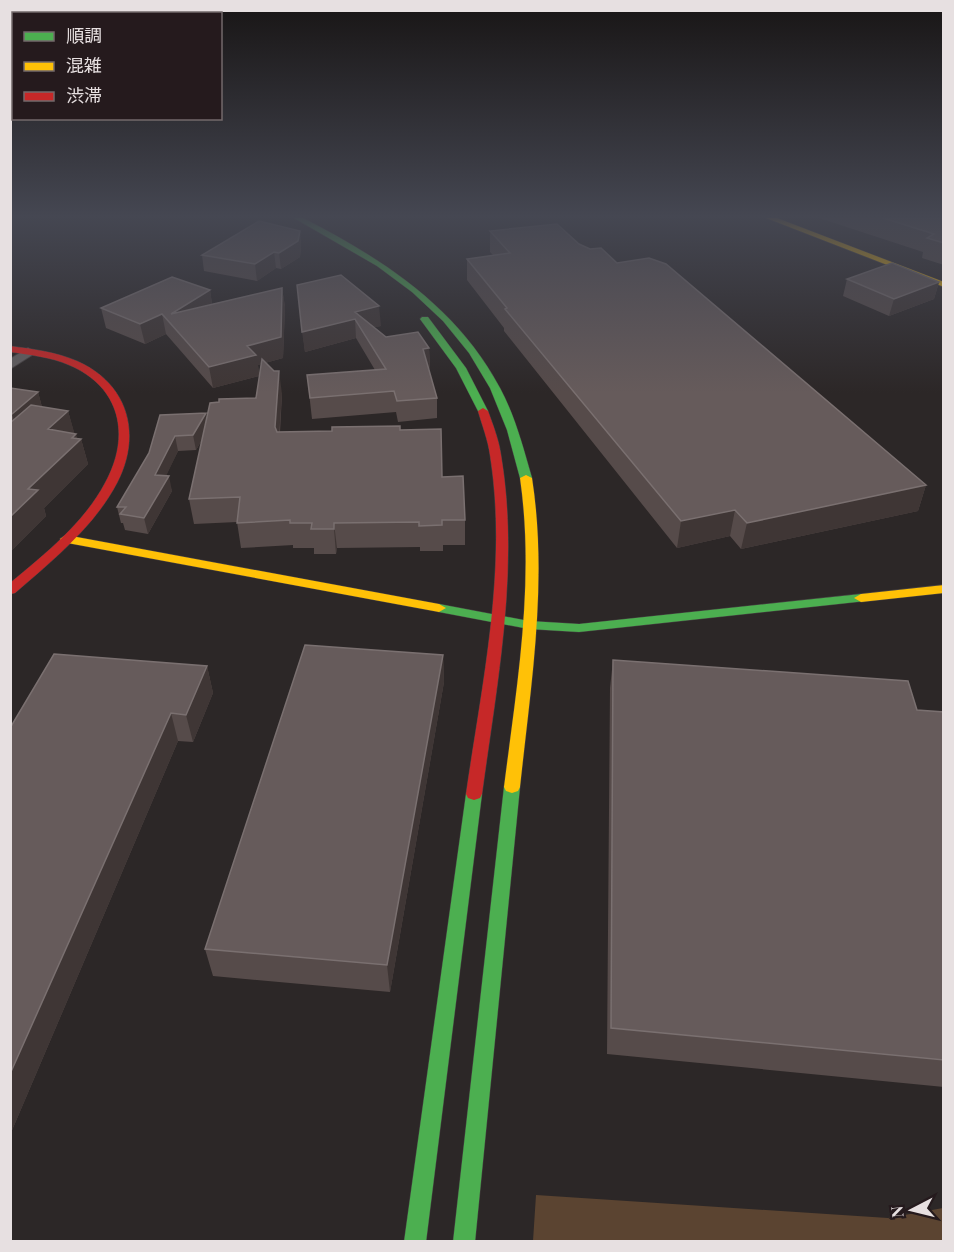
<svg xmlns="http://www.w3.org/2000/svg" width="954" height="1252" viewBox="0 0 954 1252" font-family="'Playfair Display','Noto Sans JP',serif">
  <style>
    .green { fill: #5b4431 }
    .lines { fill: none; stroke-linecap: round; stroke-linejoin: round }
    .street-casing { stroke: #474243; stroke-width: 2 }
    .fast-casing { stroke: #474243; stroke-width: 1 }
    .slow-casing { stroke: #474243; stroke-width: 1 }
    .jam-casing { stroke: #474243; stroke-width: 1 }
    .street { fill: #635f60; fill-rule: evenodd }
    .fast { fill: #4caf50; fill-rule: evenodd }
    .slow { fill: #ffc107; fill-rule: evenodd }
    .jam { fill: #c62828; fill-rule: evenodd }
    .wall { fill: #564b4a }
    .shaded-wall { fill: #3f3635 }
    .building { fill: #665b5b; stroke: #7a7070; stroke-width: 1.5 }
  </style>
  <rect width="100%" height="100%" fill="#2c2727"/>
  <path class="green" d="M536,1195L888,1218L943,1208V1241H533Z"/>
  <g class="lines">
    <defs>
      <path id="street" d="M28,348L34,352L32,355L10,369V359Z"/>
      <path id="fast" d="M294,218H303C383,259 457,307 500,388C515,416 523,447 532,478L530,480H522L520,478L507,430L490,388L469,353L443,321L412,292L377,266Z
        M422,317H428L466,368L488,411L487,413L483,414L478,411L456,368L420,319Z
        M861,594L868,598L866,601L579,632L529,629L439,612L432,608L439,604L529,621L579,624Z
        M512,781L518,783L520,787L475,1242H453L504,787L506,783Z
        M474,788L480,790L482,794L426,1242H404L466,794L468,790Z"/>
      <path id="slow" d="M766,218H777L944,282V287Z
        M526,475L532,478C548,581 531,684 520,787L518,791L512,793L506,791L504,787C517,684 535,582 520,478Z
        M66,535L439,604L446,608L439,612L62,542L60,539Z
        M944,585V593L861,602L854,598L861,594Z"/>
      <path id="jam" d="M10,346C33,349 56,352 77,361C129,384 142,435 117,483C94,527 52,561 15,593L10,594V583C45,554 84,523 105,483C131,436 121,387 69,365C51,357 30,355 10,352Z
        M483,408L488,411C493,425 499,440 501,455C520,567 497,683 482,794L480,798L474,800L468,798L466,794C482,683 508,567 490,455C488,440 482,425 478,411Z"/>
    </defs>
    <use href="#street" class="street-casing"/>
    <use href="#fast" class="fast-casing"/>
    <use href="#slow" class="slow-casing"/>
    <use href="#jam" class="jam-casing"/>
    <use href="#street" class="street"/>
    <use href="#fast" class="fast"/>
    <use href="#slow" class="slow"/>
    <use href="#jam" class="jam"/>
  </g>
  <path class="wall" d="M819,218H944V265L922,258L923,252Z
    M300,231L301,247L300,257L281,269L276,268L257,281L204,271L202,255Z
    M490,231L579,244L617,263L926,485L918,511L741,549L730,536L677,548L504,331V328L467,280V259L493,255L490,252Z
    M847,279L939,282L934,299L889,316L843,296Z
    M297,285L381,326L374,327L386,337L429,348L430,368L428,369L437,398V418L398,422L396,412L312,419L307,375L375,370L356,338L305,352Z
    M282,288L285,307L283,358L265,363L282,394L280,432L401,430L442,477L465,520V545H443V551H420V547L337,548L336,554H314V548H293V545L241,548L237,522L194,524L189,499L202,440L196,450L178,451L166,475L172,491L148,534L125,530L123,523H121L117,507L149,453L160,415L207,418L219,402L256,398L261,364L258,365L259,376L213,388L166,334L145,344L106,328L101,308L210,290L212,304Z
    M10,388L38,392L42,407L68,411L74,433L77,438L81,439L88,464L44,508L46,516L10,552Z
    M443,655L444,682L390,992L213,976L205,949Z
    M613,660L917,710L944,712V1087L607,1054L610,688Z
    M207,666L213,693L193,742L178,741L10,1135V728Z"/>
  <path class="shaded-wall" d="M300,231L301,247L300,257L281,269L279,253Z
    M274,252L276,268L257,281L255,264Z
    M939,282L934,299L889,316L894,299Z
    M282,288L285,307L283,358L258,365L259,376L213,388L209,367Z
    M210,290L213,310L171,314Z
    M379,306L381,326L362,330L355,312Z
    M162,314L166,334L145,344L140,324Z
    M355,319L356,338L305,352L302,332Z
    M429,348L430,368L423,369V349Z
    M279,371L282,394L278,451L275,427Z
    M38,392L43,411L18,433L12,414Z
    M68,411L75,435L76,434L78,441L81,439L88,464L44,508L46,516L10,552V517L48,429Z
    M206,413L209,428L196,450L193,435Z
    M175,436L178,451L159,491L155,475Z
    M169,476L172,491L148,534L144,518Z
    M926,485L918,511L741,549L747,523Z
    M735,510L730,536L677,548L681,521Z
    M334,523L337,548L336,554L334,529Z
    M443,655L444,682L390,992L387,965Z
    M207,666L213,693L193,742L186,715Z
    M171,713L178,741L10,1135V1074Z"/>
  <path class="building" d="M883,218H944V243L927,238L934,234Z
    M259,221L300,231L298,241L279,253L274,252L255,264L202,255Z
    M557,224L579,244L590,249L601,248L617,263L649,258L666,264L926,485L747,523L735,510L681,521L505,309L507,308L467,259L510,253L490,231Z
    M892,263L939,282L894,299L847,279Z
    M341,275L379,306L355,312L386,337L418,332L429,348L423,349L437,398L397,401L394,391L310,398L307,375L386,369L355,319L302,332L297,285Z
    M172,277L210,290L171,314L282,288L281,337L247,346L256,355L209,367L162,314L140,324L101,308Z
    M262,359L274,371H279L275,427L277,432L332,431V427L400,426V430L441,429L442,477L463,476L465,520H442V525L419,526V522L334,523V529H311L312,523H290V520L237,523L240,497L189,499L210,403L219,402V399L256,398Z
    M10,388L38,392L12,414H10Z
    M31,405L68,411L48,429L76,434L72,438L81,439L28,489L38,490L10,517V423Z
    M206,413L193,435L175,436L155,475L169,476L144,518L120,514L126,507H117L149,453L160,415Z
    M305,645L443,655L387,965L205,949Z
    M54,654L207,666L186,715L171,713L10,1074V728Z
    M613,660L908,681L917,710L944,712V1060L611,1028Z"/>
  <linearGradient id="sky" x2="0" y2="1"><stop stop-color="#181515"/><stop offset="0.55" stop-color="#454752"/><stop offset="1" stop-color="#454752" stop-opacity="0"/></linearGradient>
  <rect width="954" height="393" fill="url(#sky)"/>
  <rect width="954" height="1252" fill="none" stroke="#e7e0e1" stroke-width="24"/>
  <rect x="12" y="12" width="210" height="108" fill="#251a1d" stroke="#73696b" stroke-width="1.5"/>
  <rect x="24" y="32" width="30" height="9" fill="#4caf50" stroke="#73696b" stroke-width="1.5"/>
  <text x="66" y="42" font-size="18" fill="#e7e0e1">順調</text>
  <rect x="24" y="62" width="30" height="9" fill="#ffc107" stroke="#73696b" stroke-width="1.5"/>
  <text x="66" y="72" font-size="18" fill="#e7e0e1">混雑</text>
  <rect x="24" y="92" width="30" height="9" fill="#c62828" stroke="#73696b" stroke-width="1.5"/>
  <text x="66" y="102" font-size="18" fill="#e7e0e1">渋滞</text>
  <g transform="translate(912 1210) rotate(263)" stroke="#251a1d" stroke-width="4.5" paint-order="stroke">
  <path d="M0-4.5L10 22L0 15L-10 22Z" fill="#e7e0e1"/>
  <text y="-9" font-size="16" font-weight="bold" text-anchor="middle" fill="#e7e0e1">N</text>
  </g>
</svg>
